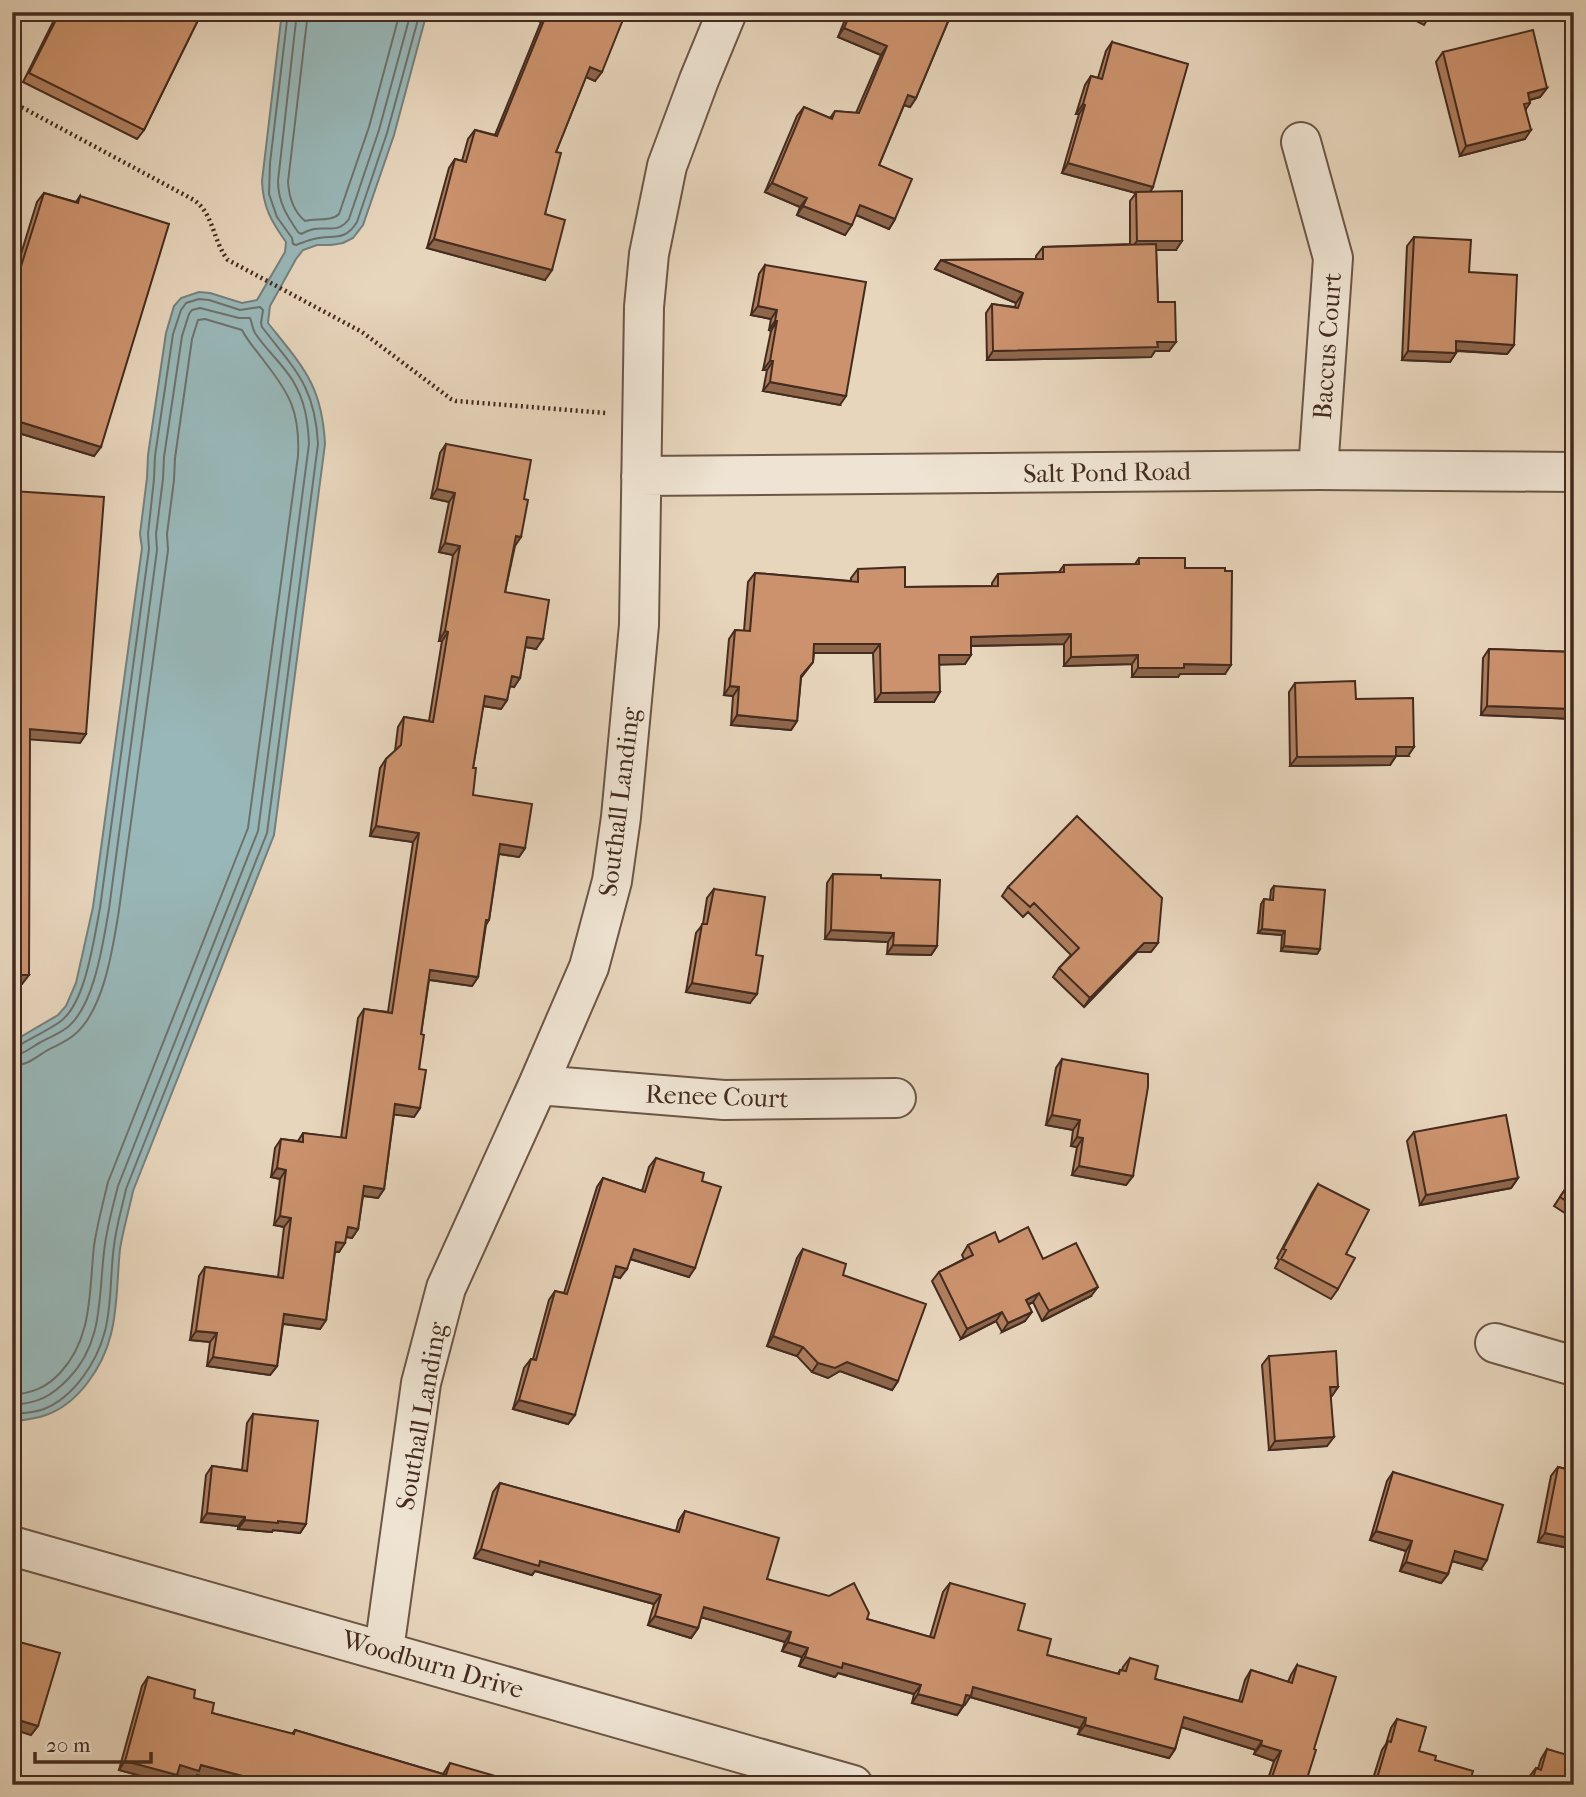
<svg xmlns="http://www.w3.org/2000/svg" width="1586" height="1797" viewBox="0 0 1586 1797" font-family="'IM FELL French Canon',serif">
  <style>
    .water { fill: #98b7b8; stroke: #767f7b; stroke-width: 2 }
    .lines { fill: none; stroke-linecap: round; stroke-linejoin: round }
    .shore { stroke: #6e716c; stroke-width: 2 }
    .street-casing { stroke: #6d5646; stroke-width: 42 }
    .path { stroke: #442b1f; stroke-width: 4.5; stroke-dasharray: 2 3.5; stroke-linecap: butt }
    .street { stroke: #efe4d3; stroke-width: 38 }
    .wall { fill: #af7e5e; stroke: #442b1f; stroke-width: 2 }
    .shaded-wall { fill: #8e664c; stroke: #442b1f; stroke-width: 2 }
    .building { fill: #cb926d; stroke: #442b1f; stroke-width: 2 }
    .labels { text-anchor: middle; stroke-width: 6; stroke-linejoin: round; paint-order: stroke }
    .street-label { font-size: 26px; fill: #442b1f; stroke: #efe4d3 }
  </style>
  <rect width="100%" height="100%" fill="#e7d5bc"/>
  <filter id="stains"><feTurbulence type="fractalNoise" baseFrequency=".00286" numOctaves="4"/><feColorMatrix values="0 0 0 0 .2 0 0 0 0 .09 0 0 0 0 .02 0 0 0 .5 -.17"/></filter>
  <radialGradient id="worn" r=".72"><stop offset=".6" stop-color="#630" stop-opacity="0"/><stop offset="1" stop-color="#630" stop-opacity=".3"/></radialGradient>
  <path class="water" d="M282,12H427L394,135L363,225L353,238L343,243L331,245H317L303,250L296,259L270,306L268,323C303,367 322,385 325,444L274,835L133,1191C129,1210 123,1230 120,1249C117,1277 118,1307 111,1334C103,1367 78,1404 46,1415C35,1419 25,1420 14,1421H12V1042L58,1015L66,1006L76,983L93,907L142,548L140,534L147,478L148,455L166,333L174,306L181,298L199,292L210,293L242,303L257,300L285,252L286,242C271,221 263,207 262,181Z"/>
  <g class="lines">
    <path class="shore" d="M288,12L270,163L269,194L277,217L292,238L293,244L296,245C302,243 308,240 314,239C332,234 344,243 357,222L387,133L420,12
      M297,12L278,181C278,202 287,216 298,232L301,234C305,232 309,230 314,229C328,227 339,233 349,219L379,130L411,12
      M308,12L288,182C289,197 293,211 305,221C316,218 331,222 339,214L369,127L400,12
      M12,1047L18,1046C31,1038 49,1030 61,1021C86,1002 94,938 100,908L149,549L148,534L154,479L155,456L173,334L181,310L186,303L199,299L209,300L240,310L260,307L263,310L261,323L262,327C295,370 315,386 318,444L267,833L126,1189C122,1208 116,1227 114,1246C110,1274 112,1304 105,1331C97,1362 74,1397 44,1409C34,1413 23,1413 12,1414
      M12,1056C24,1055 31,1047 41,1042C50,1037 61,1033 69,1026C95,1003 103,942 109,909L157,550L156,534L163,479L164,457L182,336L189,314L192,310L200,308L239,318H250C252,322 252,328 255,333C266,350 282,363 293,381C305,401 308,421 309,444L258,831L118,1186C113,1205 108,1225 105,1244C98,1292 105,1341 69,1378C51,1397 38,1403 12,1405
      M12,1066C26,1066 35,1058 46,1051C55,1046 66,1042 74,1035C104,1011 113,947 119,910L163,587L168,550L167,534L174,480L175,458L192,339L198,320L205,319L242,330C248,342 257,351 264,361C290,394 300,412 298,456L248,828L108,1182C103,1203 97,1225 94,1246C89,1291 93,1338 60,1373C46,1388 32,1393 12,1395"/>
    <defs>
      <path id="street" d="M1301,142L1333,258L1318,470
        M641,476L1318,470L1574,472
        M538,1085L724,1100L896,1098
        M1495,1343L1574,1366
        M12,1546L853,1785
        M384,1650L421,1383L446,1288L538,1085L589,967L612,881L621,817L639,625L644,307L649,254L667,166L699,80L727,12"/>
    </defs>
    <use href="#street" class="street-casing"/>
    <path class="path" d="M12,102L194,200C214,214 213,242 228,260L362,332L451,399L456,401L606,413"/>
    <use href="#street" class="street"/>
  </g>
  <path class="wall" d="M58,12H202L144,130L137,139L23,82Z
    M526,12H626L595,81L586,77L556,152L545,214V280L427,248L449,168L455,159L462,161L468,139L475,130L495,135L541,22L524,15Z
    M848,12H952L916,98L910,107L904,105L879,165L895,219L889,229L856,215L845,235L797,215L800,207L765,192L797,116L804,107L830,118L835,111L856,113L881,55L838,37Z
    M1399,12H1432L1424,25Z
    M1112,42L1153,187L1150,192L1176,250H1156L1158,302L1169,351H1155L1151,357L987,360L986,313L992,304L1015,307L1016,303L935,269L941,260L1036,259V256L1043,247L1130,244V201L1136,193L1062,173L1079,114H1076L1085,85L1091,76L1098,78L1106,51Z
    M1443,52L1547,88L1540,97L1530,100V103L1526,109L1525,139L1460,156L1436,62Z
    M44,193L76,202L80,196L94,456L12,431V283L37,202Z
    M1574,236V258L1568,257Z
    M1414,237L1469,272L1514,345L1507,354L1456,351V353L1450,362L1402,360L1407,246Z
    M765,265L840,405L763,391L767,370H763L771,331L769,330L771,319L751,315L759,274Z
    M446,444L515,546L505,592L536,649L525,647L520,678L514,687L510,686L507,700L501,709L483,706L473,768V795L525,848L519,857L499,854L489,920L486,925L478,977L472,986L429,980L421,1034L419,1069L420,1108L414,1117L394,1114L384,1189L378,1198L363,1196L358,1229L352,1238L346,1237L339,1252H335L326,1320L320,1329L283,1324L277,1366L270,1375L207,1366L210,1342L190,1340L199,1276L205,1267L278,1277L284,1227L274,1225L280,1179L271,1177L275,1148L281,1139L298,1141L303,1133L341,1138L358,1018L364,1009L388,1012L413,842L370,836L380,768L386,759L395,751L398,727L404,717L429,721L442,641H439L453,555L439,552L449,502L431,498L440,453Z
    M1139,558L1185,568L1225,674H1180L1178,677H1132V664L1064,666V644L971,646L965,664H939L934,702H875L873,653H814L813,662L801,678L797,721L791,730L731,725L733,696L724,695L729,639L735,630L744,631L748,582L755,573L851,581V578L858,569L905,587L992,586V583L998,574L1059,572L1064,565L1135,564Z
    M1489,649L1574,652L1573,719L1481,715L1483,658Z
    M1295,683L1408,756H1396L1390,765L1290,766L1289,692Z
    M833,874L881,878L937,946L931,955L887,954L888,942L825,939L827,883Z
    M1274,886L1320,949L1317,954L1281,951L1282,935L1258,933L1261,904L1264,899L1270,900L1271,890Z
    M1008,887L1151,952H1137L1084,1007L1053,977L1059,968L1071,955L1028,912L1023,917L1002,896Z
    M714,889L756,955L750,1003L686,992L696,933L703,924L707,898Z
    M1062,1059L1133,1176L1126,1185L1072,1175L1077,1147L1071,1146L1073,1130L1046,1125L1056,1068Z
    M1414,1132L1518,1178L1511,1188L1420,1205L1407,1141Z
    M656,1158L702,1181L689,1277L630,1259L620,1278L613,1276L568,1424L513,1409L524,1368L531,1359H533L549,1300L555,1291L564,1293L597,1187L603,1178L642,1191L649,1167Z
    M1574,1176V1219L1554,1206Z
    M1318,1184L1346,1254L1338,1289L1331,1299L1275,1268L1279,1260L1277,1258L1312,1193Z
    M999,1242L1043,1259L1091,1296L1042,1321L1033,1302L1028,1305L1025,1321L1002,1332L996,1321L961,1339L932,1281L939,1272L964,1259L962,1255L968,1245Z
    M803,1249L843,1275L898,1381L892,1390L840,1371L828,1378L812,1372L797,1356L767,1346L797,1258Z
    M1269,1356L1338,1387L1331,1396L1327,1446L1269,1450L1262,1365Z
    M253,1414L306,1524L300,1533L273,1530L272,1532L238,1529V1526L201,1522L206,1475L212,1466L242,1470L247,1423Z
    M1558,1467L1574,1471V1549L1538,1542L1551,1476Z
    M1393,1472L1481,1569L1452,1561L1448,1574L1441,1583L1400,1571L1406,1551L1370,1540L1387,1481Z
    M500,1483L676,1531L679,1520L685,1511L767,1579L867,1619L930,1637L943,1592L950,1583L1018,1630L1047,1655L1118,1674L1120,1670H1122L1123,1667L1130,1658L1155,1679L1239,1701L1245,1680L1251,1670L1288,1682L1291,1675L1297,1665L1314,1749L1305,1785H1266L1274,1761L1254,1754L1256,1750L1181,1727L1175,1749L1169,1758L1078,1734L1080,1728L970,1697L957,1715L912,1703L914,1694L838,1673L835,1677L799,1666L802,1657L782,1651L785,1642L701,1617L698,1628L691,1638L648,1625L654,1604L535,1571L532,1575L474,1558L493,1492Z
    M148,1677L194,1698L212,1713L292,1734L295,1730L443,1774L450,1763L493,1785H235L197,1775L193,1780L177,1775L171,1784L119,1770L142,1686Z
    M1397,1719L1419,1751L1469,1785H1371L1382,1750L1386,1744L1391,1728Z
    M1547,1749L1574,1785H1527L1529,1777L1536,1768L1538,1769L1541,1759Z"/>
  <path class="shaded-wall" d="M526,12H546L547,13L541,22L524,15Z
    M844,28L887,46L881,55L838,37Z
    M590,67L602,72L595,81L584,76Z
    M1547,88L1540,97L1521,102L1528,93Z
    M908,95L916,98L910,107L901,104Z
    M1083,104L1085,105L1079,114H1076Z
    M1531,130L1525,139L1460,156L1466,146Z
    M1068,163L1153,187L1147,196L1062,173Z
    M772,183L807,198L800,207L765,192Z
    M860,205L895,219L889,229L854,214Z
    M803,206L852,225L845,235L797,215Z
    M434,239L552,270L545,280L427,248Z
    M1137,241H1182L1176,250H1130Z
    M1574,249V258L1568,257Z
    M941,260L1023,293L1016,303L935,269Z
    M758,306L777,310L771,319L751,315Z
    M775,321H777L771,331L769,330Z
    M1456,341L1514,345L1507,354L1450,350Z
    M1157,342H1176L1169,351H1155L1151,357L987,360L993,351Z
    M1408,351L1456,353L1450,362L1402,360Z
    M770,361H773L767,370H763Z
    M770,382L846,396L840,405L763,391Z
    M14,420L101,447L94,456L12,431V422Z
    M437,489L455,493L449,502L431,498Z
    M516,536L521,537L515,546L510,545Z
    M445,543L460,546L453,555L439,552Z
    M445,631L448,632L442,641H439Z
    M1071,634L1064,644L964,646L971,637Z
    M527,637L543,639L536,649L521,646Z
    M814,644H880L873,653H808Z
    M939,655H971L965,664L933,665Z
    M1138,655L1132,664L1064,666L1071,657Z
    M1184,664L1231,665L1225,674H1180L1178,677H1132L1138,668Z
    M512,676L520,678L514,687L505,685Z
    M730,686L739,687L733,696L724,695Z
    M940,692L934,702H875L881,693Z
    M485,696L507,700L501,709L478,705Z
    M1487,706L1574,709V718L1573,719L1481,715Z
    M737,715L797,721L791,730L731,725Z
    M30,729L86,734L80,743L23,739Z
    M1396,747H1414L1408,756H1390Z
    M1396,756L1390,765L1290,766L1297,757Z
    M376,826L419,833L413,842L370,836Z
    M500,844L525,848L519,857L494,853Z
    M1262,929L1285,931L1282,935L1258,933Z
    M831,930L894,933L888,942L825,939Z
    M1144,943H1158L1151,952H1137L1084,1007L1090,998Z
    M893,945L937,946L931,955L887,954Z
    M1284,946L1320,949L1317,954L1281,951Z
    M430,970L478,977L472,986L424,979Z
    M12,975H29L22,984H12Z
    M692,983L757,994L750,1003L686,992Z
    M395,1104L420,1108L414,1117L389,1114Z
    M1052,1115L1080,1120L1073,1130L1046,1125Z
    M1077,1137L1083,1138L1077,1147L1071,1146Z
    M1079,1166L1133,1176L1126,1185L1072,1175Z
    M277,1168L286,1170L280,1179L271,1177Z
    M1518,1178L1511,1188L1420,1205L1426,1195Z
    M364,1186L384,1189L378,1198L358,1195Z
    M280,1216L291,1218L284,1227L274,1225Z
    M348,1227L358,1229L352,1238L341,1236Z
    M336,1242L345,1243L339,1252L330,1251Z
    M634,1249L695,1268L689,1277L627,1258Z
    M616,1266L627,1269L620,1278L609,1275Z
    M1098,1287L1091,1296L1042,1321L1049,1311Z
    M1039,1293L1033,1302L1020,1309L1026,1300Z
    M1002,1312L996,1321L961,1339L967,1329Z
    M1032,1312L1025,1321L1002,1332L1008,1323Z
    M284,1314L326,1320L320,1329L278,1323Z
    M196,1331L217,1333L210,1342L190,1340Z
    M773,1336L803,1347L797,1356L767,1346Z
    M213,1357L277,1366L270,1375L207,1366Z
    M847,1362L898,1381L892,1390L840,1371L828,1378L812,1372L818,1363Z
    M1330,1387H1338L1332,1396H1324Z
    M519,1400L575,1415L568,1424L513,1409Z
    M1334,1437L1327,1446L1269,1450L1275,1441Z
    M207,1513L245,1517L238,1526L201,1522Z
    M245,1520L278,1521L306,1524L300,1533L273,1530L272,1532L238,1529Z
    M1376,1531L1412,1541L1406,1551L1370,1540Z
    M1545,1533L1574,1539V1549L1538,1542Z
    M481,1549L540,1561L661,1595L654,1604L535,1571L532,1575L474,1558Z
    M1455,1551L1487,1560L1481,1569L1448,1560Z
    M1406,1562L1448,1574L1441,1583L1400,1571Z
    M704,1607L791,1632L785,1642L697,1616Z
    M655,1616L698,1628L691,1638L648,1625Z
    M788,1642L808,1648L802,1657L782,1651Z
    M805,1657L843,1663L921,1685L914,1694L838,1673L835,1677L799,1666Z
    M973,1687L1086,1718L1080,1728L970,1697L965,1705L960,1704Z
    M918,1694L963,1706L957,1715L912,1703Z
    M1184,1717L1262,1741L1256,1750L1178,1726Z
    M12,1718L38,1726L31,1735L12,1729Z
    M1085,1725L1175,1749L1169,1758L1078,1734Z
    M1261,1745L1281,1751L1274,1761L1254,1754Z
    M125,1761L180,1765H201L277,1785H235L197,1775L193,1780L177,1775L171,1784L119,1770Z
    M1272,1777L1297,1785H1267Z"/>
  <path class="building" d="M60,12H202L144,130L29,73Z
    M546,12H626L602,72L590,67L556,152L561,153L545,214L565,220L552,270L434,239L455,159L466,162L475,130L497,136L547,13Z
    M851,12H952L916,98L908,95L879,165L912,179L895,219L860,205L852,225L803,206L807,198L772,183L804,107L832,119L835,111L859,113L887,46L844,28Z
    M1533,30L1547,88L1528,93L1530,103L1524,104L1531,130L1466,146L1443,52Z
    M1112,42L1188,64L1153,187L1068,163L1085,105L1083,104L1091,76L1102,79Z
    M1182,191V241H1137L1136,192Z
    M44,193L78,203L80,196L169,224L101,447L14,420L15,416L12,415V295Z
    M1414,237L1471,240L1469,272L1517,275L1514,345L1456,341V353L1408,351Z
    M1156,244L1158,302H1175L1176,342H1157L1158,347L993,351L992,304L1018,308L1023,293L941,260L1043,259V247Z
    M765,265L866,282L846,396L770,382L773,361H770L777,321H775L777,310L758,306Z
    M446,444L531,460L524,499L528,500L521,537L516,536L505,592L549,600L543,639L527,637L520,678L512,676L507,700L485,696L473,768H476L473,795L532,804L525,848L500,844L489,920H486L478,977L430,970L421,1034L424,1035L419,1069L426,1070L420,1108L395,1104L384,1189L364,1186L358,1229L348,1227L345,1243L336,1242L326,1320L284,1314L277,1366L213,1357L217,1333L196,1331L205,1267L283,1278L291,1218L280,1216L286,1170L277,1168L281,1139L303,1142V1133L346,1138L364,1009L392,1013L419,833L376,826L386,759L401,745L404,717L433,722L448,632L445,631L460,546L445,543L455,493L437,489Z
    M12,491L104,497L86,734L30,729L29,975H12Z
    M1139,558H1185V568H1225V571H1232L1231,665L1184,664V668H1138V655L1071,657V634L971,637V655H939L940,692L881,693L880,644H814L813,662L801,676L797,721L737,715L739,687L730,686L735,630L750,631L755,573L858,582V569L905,567V587L998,586V574L1064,572V565L1139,564Z
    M1489,649L1574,652V709L1487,706Z
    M1355,681L1356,699L1413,698L1414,747H1396V756L1297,757L1295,683Z
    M1077,816L1162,898L1158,943H1144L1090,998L1059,968L1079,948L1034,903L1030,907L1008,887Z
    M833,874L881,875V878L940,880L937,946L893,945L894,933L831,930Z
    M1274,886L1325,890L1320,949L1284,946L1285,931L1262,929L1264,899L1273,900Z
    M714,889L765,897L756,955L763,956L757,994L692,983L702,924H707Z
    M1062,1059L1148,1074V1087L1133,1176L1079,1166L1083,1138L1077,1137L1080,1120L1052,1115Z
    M1506,1115L1518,1178L1426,1195L1414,1132Z
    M656,1158L704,1173L702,1181L721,1187L695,1268L634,1249L627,1269L616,1266L575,1415L519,1400L531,1359L536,1360L555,1291L567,1294L603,1178L645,1192Z
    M1574,1176V1206L1560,1197Z
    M1318,1184L1369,1210L1346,1254L1355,1258L1338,1289L1281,1259L1286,1250L1283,1249Z
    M1028,1227L1043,1259L1076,1243L1098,1287L1049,1311L1039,1293L1026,1300L1032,1312L1008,1323L1002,1312L967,1329L939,1272L973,1255L968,1245L995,1232L999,1242Z
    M803,1249L846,1264L843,1275L926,1304L898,1381L847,1362L835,1368L818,1363L803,1347L773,1336Z
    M1336,1351L1338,1387H1330L1334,1437L1275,1441L1269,1356Z
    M253,1414L318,1421L306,1524L278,1521V1523L245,1520V1517L207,1513L212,1466L247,1471Z
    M1558,1467L1574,1471V1539L1545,1533Z
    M1393,1472L1503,1505L1487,1560L1455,1551L1448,1574L1406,1562L1412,1541L1376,1531Z
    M500,1483L679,1532L685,1511L779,1538L767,1579L829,1596L854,1583L869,1613L867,1619L934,1638L950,1583L1025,1604L1018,1630L1051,1639L1047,1655L1119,1674L1120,1670L1126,1671L1130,1658L1158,1666L1155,1679L1242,1702L1251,1670L1292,1683L1297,1665L1336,1677L1314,1749L1316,1750L1305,1785H1297L1272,1777L1281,1751L1261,1745L1262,1741L1184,1717L1175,1749L1085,1725L1086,1718L973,1687L971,1696L966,1695L963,1706L918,1694L921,1685L843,1663L842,1668L805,1657L808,1648L788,1642L791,1632L704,1607L698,1628L655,1616L661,1595L540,1561L539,1566L481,1549Z
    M12,1640L60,1653L38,1726L12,1718Z
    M148,1677L195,1690L194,1698L214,1703L212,1713L294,1734L295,1730L446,1775L450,1763L495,1776L493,1785H277L201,1765L199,1771L180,1765L177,1775L125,1761Z
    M1397,1719L1426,1727L1419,1751L1436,1756L1435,1760L1473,1771L1469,1785H1375L1388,1741L1391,1742Z
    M1547,1749L1574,1757V1785H1531L1536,1768L1541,1770Z"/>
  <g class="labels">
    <g class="street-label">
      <text transform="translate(1327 346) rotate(-86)" y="9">Baccus Court</text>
      <text transform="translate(1107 472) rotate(-1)" y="9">Salt Pond Road</text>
      <text transform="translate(619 802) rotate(-83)" y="9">Southall Landing</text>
      <text transform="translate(717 1096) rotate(2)" y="9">Renee Court</text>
      <text transform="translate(421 1416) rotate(-80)" y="9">Southall Landing</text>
      <text transform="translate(433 1664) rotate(16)" y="9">Woodburn Drive</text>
    </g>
  </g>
  <rect width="1586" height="1797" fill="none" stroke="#e7d5bc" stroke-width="42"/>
  <rect x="14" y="14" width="1558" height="1769" fill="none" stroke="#442b1f" stroke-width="3.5"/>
  <rect x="21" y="21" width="1544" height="1755" fill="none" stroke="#442b1f" stroke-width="2"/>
  <path d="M35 1752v10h116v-10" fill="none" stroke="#442b1f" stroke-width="3.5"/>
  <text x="46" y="1752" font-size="21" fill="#442b1f" stroke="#efe4d3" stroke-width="5" paint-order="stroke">20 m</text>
  <rect width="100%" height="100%" filter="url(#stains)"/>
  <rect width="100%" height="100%" fill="url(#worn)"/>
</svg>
